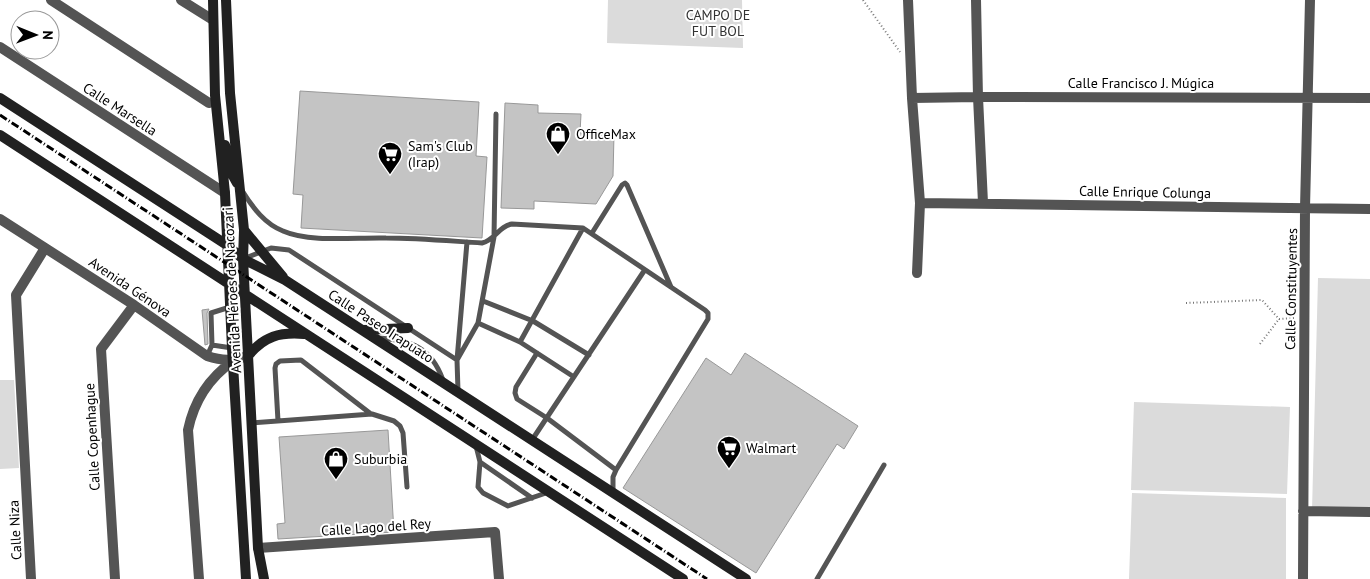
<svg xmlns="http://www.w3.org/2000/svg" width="1370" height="579" viewBox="0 0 1370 579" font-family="'PT Sans',sans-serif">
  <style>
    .green { fill: #dbdbdb }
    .building { fill: #c4c4c4; stroke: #989898 }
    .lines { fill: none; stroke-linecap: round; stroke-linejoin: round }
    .path { stroke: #767676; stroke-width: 2; stroke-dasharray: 1 2.5; stroke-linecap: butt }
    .lane { stroke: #545454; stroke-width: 5 }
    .street { stroke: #545454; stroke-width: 10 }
    .secondary { stroke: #212121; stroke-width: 10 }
    .rail { stroke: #000; stroke-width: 3; stroke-dasharray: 8 2.5 1 2.5; stroke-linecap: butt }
    .labels { text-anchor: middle; stroke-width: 4; stroke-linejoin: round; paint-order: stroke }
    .park-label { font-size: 14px; fill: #323232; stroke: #fff }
    .street-label { font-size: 14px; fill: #000; stroke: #fff }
    .poi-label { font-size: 14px; fill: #000; stroke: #fff; text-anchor: start }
  </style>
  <rect width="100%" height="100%" fill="#fff"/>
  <path class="green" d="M608,0H742L743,48L607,43Z
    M1318,278L1370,279V511H1312Z
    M0,380H14L19,468L0,469Z
    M1134,402L1290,407L1287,494L1131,490Z
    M1132,493L1286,498V579H1129Z"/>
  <path class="building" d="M300,91L479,102L476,156L487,157L482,238L301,228L303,195L293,194Z
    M505,103L538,105V113L581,114L580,133L614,134L613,176L596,204L534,201V209L501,208Z
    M209,309L207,313L208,344L205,345L202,310Z
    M745,353L858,426L844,449L837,444L756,573L623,488L706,358L731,375Z
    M388,430L394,532L278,539L277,524L285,523L279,437Z"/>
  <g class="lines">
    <path class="path" d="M863,0L900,52
      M1186,303L1262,300L1279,319L1294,318
      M1260,344L1279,319"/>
    <path class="lane" d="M243,192C253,208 265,224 283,231C310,243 357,237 386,238C418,238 450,241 482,243C495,240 499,226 512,224L583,228L705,310L708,313V319L616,470L613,477V491
      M592,233L622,185L625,183L627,185L671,287
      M243,259L271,248L289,250L457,360
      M483,301L533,321L589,355
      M478,323L520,342L574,377
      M378,338C411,340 431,347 443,380
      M520,342L583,228
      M212,345L232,348
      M537,353L516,387L515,393L517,399L547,418L616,470
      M207,356L212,345L211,313L230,307
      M457,360L478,323L494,237L496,114
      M458,391L457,360L467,242
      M278,421L275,368L276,364L280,361L301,360L371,414
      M252,423L372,414L394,421L400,426L403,433L407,487
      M532,440L644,271
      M476,446L480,462L478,487L483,493L508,506L549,492
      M480,462L532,498
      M817,579L884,465"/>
    <path class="street" d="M51,0L209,103
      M181,0L213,20
      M908,0L912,98L920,203L917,273
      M976,0L978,97L983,203
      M0,47L225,193
      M912,98L978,97L1370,98
      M920,203L1370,209
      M0,219L134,305L207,356C222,361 233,361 248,356
      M1303,511L1370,512
      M258,548L495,532L499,579
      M31,579L16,295L45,248
      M115,579L101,349L134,305
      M199,579L188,430C194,401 209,378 233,361
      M1303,579L1305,208L1310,0"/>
    <path class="secondary" d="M213,0L215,95L225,193L232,348L246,579
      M226,0L230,93L244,230L243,259L258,548L264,579
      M0,98L227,245L243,259L285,280L746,579
      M0,135L683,579
      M225,145L232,174L237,183
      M244,230L283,277
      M364,330L408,328
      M248,356C264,336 280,332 304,334"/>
    <path class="rail" d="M0,115L707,579"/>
  </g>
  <defs>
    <symbol id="shop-pin" viewBox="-11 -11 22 30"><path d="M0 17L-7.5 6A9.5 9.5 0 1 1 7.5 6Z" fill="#000" stroke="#fff"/><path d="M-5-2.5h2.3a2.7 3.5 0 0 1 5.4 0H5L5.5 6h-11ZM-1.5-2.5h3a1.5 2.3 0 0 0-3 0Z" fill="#fff"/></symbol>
    <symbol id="supermarket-pin" viewBox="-11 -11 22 30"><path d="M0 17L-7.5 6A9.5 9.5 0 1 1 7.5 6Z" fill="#000" stroke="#fff"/><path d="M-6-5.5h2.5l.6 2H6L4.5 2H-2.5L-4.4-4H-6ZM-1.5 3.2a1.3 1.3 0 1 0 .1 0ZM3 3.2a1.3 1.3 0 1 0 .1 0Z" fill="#fff"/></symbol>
  </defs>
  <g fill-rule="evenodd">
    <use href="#shop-pin" x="544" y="120" width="28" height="38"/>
    <use href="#supermarket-pin" x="376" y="140" width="28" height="38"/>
    <use href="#supermarket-pin" x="715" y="434" width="28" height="38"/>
    <use href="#shop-pin" x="322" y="445" width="28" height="38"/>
  </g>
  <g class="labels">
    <g class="park-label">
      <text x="718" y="20">CAMPO DE<tspan x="718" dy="16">FUT BOL</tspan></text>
    </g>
    <g class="street-label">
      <text x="1141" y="88">Calle Francisco J. Múgica</text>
      <text transform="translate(120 109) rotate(33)" y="5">Calle Marsella</text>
      <text transform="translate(1145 192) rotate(1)" y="5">Calle Enrique Colunga</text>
      <text transform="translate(130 287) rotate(34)" y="5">Avenida Génova</text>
      <text transform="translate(1291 289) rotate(-89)" y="5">Calle Constituyentes</text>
      <text transform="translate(232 290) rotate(-93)" y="5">Avenida Héroes de Nacozari</text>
      <text transform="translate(381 326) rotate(33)" y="5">Calle Paseo Irapuato</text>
      <text transform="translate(92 437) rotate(-93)" y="5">Calle Copenhague</text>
      <text transform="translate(376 527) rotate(-4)" y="5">Calle Lago del Rey</text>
      <text transform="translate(15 530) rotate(-93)" y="5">Calle Niza</text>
    </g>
    <g class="poi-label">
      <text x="576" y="139">OfficeMax</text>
      <text x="408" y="151">Sam's Club<tspan x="408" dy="16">(Irap)</tspan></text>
      <text x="746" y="453">Walmart</text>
      <text x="354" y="464">Suburbia</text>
    </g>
  </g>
  <g transform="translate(35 35) rotate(91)"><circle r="24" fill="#ffffff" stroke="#999999"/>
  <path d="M0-4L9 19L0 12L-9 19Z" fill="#000000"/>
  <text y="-8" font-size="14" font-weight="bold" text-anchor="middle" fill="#000000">N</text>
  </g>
</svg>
